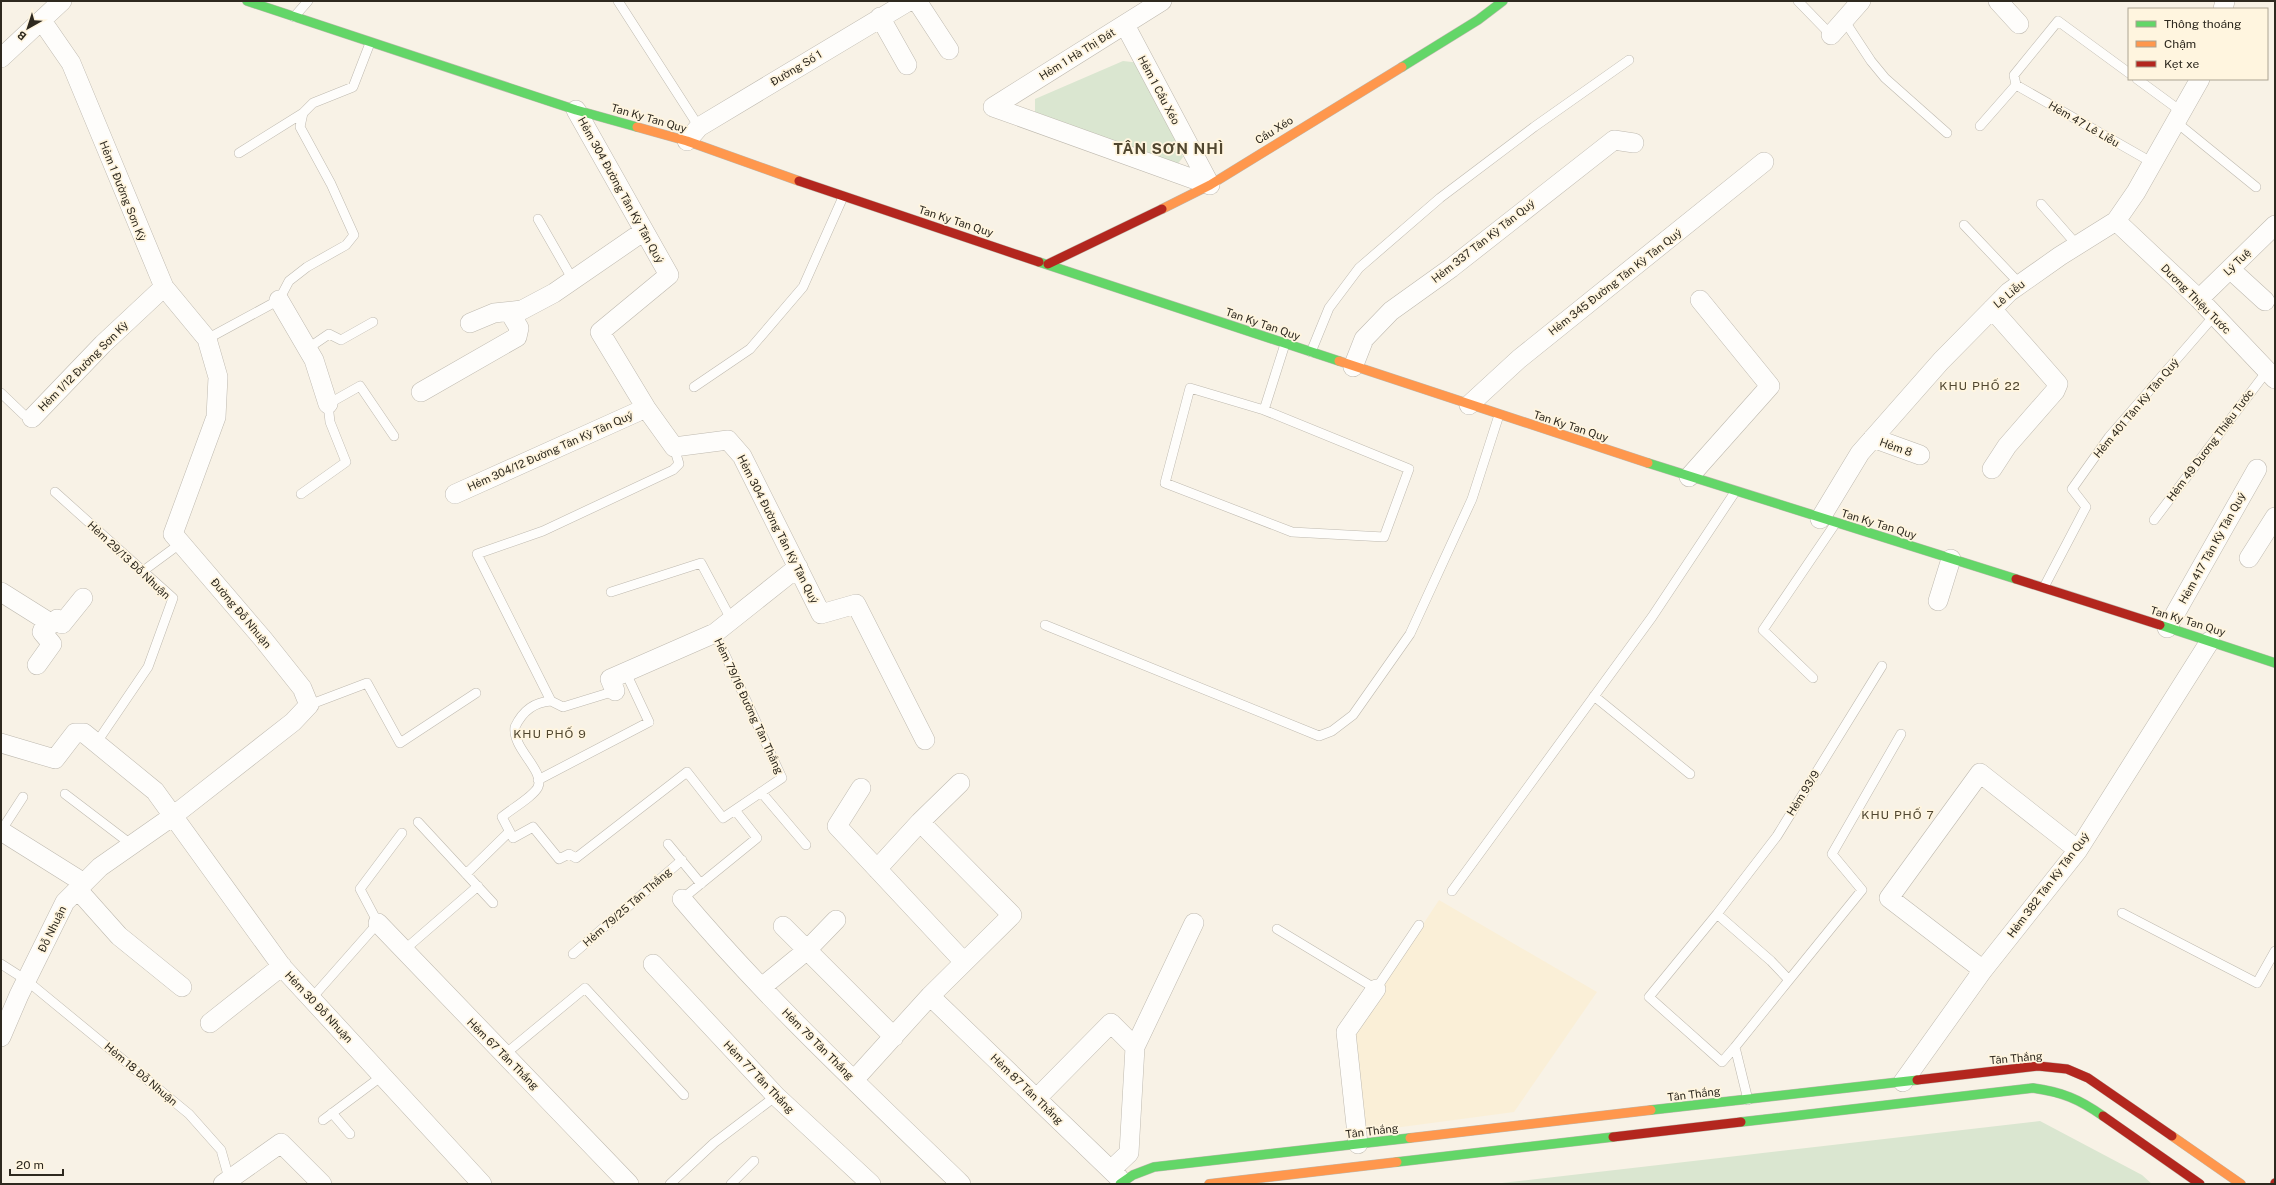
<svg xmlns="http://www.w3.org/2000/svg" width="2276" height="1185" viewBox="0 0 2276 1185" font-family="'Public Sans',sans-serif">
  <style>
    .built { fill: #faefd7 }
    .green { fill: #dae6d0 }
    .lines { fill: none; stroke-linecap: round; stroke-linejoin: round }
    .lane-casing { stroke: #beb9af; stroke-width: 10 }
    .street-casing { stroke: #beb9af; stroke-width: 20 }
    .fast-casing { stroke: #beb9af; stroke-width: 10 }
    .slow-casing { stroke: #beb9af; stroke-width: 10 }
    .jam-casing { stroke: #beb9af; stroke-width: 10 }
    .lane { stroke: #fefdfb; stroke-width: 9 }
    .street { stroke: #fefdfb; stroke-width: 19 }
    .fast { stroke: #63d668; stroke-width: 9 }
    .slow { stroke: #ff974d; stroke-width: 9 }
    .jam { stroke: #b3261e; stroke-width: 9 }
    .labels { text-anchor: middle; stroke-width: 3.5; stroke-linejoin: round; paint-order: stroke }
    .street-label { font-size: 11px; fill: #2e291f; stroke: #fff5df }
    .neighbourhood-label { font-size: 12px; letter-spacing: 1px; fill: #50462f; stroke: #fff5df }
    .district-label { font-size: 15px; font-weight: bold; letter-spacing: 1px; fill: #50462f; stroke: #fff5df }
  </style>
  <rect width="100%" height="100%" fill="#f8f2e6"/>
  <path class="built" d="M1439,900L1597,992L1514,1112L1364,1132L1348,1039Z"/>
  <path class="green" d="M1123,61L1141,63L1183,157L1177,165L1035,112V99Z
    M2040,1121L2142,1175L2152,1184H1493Z"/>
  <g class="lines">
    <defs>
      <path id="lane" d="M618,1L699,127
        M1798,1L1831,35
        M294,17L308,1
        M1844,20L1871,61L1885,78L1947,133
        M2137,79L2182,112
        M2016,85L2014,75L2058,21L2129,73
        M2176,122L2256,187
        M1980,126L2016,85L2153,163
        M239,153L303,113
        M2041,204L2077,245
        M538,219L573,280
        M1964,225L2020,284
        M207,339L279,300L289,281L307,267L346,245L354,235L331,184L300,127L303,113L313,103L353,87L370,43
        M307,349L329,334L341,340L373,322
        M1311,352L1329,308L1359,268L1440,198L1534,127L1629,60
        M694,387L750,349L803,287L843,197
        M1,393L24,415L32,418
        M1264,410L1409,469L1384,537L1292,532L1165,483L1190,388L1264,410L1285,344
        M55,492L173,598L148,667L97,742
        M301,494L346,462L330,422L328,404L360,386L394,436
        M2154,520L2267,371
        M143,571L181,543
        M2044,587L2086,507L2072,489L2109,437L2214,316
        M611,592L701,563L731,619
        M1045,625L1319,736L1332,731L1353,715L1410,634L1472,499L1499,415
        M1813,678L1763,630L1835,524
        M1594,696L1690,774
        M551,701C534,702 522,712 515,727C512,749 545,770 538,787C534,796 510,810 502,817L513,838L533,827L559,859L569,854L576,858L687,772L723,818L782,778L715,633
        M551,701L477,554L543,531L673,470L679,464L674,447
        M551,701L563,707L615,691
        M309,705L367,683L400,743L476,693
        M538,780L649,722L625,671
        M761,792L806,845
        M65,794L132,845
        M418,822L493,903
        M1,831L23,797
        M668,844L701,884
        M466,874L509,832
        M1452,891L1652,617L1735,492
        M682,899L757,838L735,810
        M2122,913L2257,983L2275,951
        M1717,914L1771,961L1789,980L1735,1047L1748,1100
        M1277,929L1376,989L1419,925
        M403,951L478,886
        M573,954L682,860
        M1,964L26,980L189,1114L221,1150L230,1182
        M1789,980L1862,890L1832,854L1901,734
        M311,999L378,923L360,889L402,833
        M1735,1047L1722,1062L1649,997L1717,914L1777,836L1882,666
        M504,1055L585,988L684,1095
        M332,1113L350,1134
        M323,1120L382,1076
        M670,1184L714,1143L776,1096
        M731,1184L754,1161"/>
      <path id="street" d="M917,1L949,50
        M1998,1L2019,24
        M2223,9L2225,1
        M880,17L907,65
        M1125,25L1210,185
        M1831,35L1861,1
        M1,58L62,1
        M993,107L1210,185
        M993,107L1162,1
        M576,110L669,275L600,332L646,408L674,447L728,440L742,456L821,614L856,604L925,740
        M687,141L699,127L909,1
        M2116,221L2199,299L2275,379
        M2230,269L2265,301
        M2199,299L2275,225
        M279,300L314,360L328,404
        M470,323L494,313L522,310L554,293L644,231
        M1353,367L1364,339L1391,311L1451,268L1614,140L1634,143
        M421,392L517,337L519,328L510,313
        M1469,405L1519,359L1764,162
        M32,418L103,344L164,287
        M1873,438L1920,455
        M1992,469L2007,446L2055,391L2058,384L1992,309
        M1689,477L1770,386L1700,300
        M455,494L646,408
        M1820,519L1860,453L1941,361L2009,292L2060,256L2116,221L2136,192L2200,79
        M2249,558L2275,517
        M1,592L52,624L57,619L62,624L83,598
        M1938,601L1951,559
        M2167,628L2257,469
        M37,665L52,644L42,632L46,622
        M615,691L610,679L715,633L798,567
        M1,743L55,759L75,733H84L155,791L283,968L482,1184
        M861,788L837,826L964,962
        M1,831L84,883
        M877,869L920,822L960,783
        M78,890L119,936L182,987
        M682,899C768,1001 866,1092 961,1184
        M378,923L629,1184
        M783,926L894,1037
        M653,964L776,1096L871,1184
        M1983,970L1889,898L1980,773L2078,850
        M762,987L806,951L836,920
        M930,996L1119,1178
        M210,1023L282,966
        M1,1037L19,995L65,902L100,867L173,816L293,722L309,705L302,688L263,639L173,534L216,417L218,377L207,339L164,287L71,63L42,21
        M854,1080L930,996L1012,915L920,822
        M1903,1082L1983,970L2078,850L2210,641
        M1037,1098L1111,1023L1135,1047
        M1358,1144L1346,1032L1376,989
        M1111,1170L1129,1153L1135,1047L1194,923
        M223,1184L281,1143L322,1184"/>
      <path id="fast" d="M247,1L576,110L637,127
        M1402,67L1478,20L1503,1
        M1039,262L1339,361
        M1648,463L2016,579
        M2160,625L2275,663
        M1651,1110L1917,1080
        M1741,1122L2033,1088C2062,1092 2079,1099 2103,1116
        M1397,1162L1613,1137
        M1120,1184L1133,1175L1154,1167L1410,1138"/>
      <path id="slow" d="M637,127L687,141L799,181
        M1162,209L1210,185L1402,67
        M1339,361L1648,463
        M2172,1136L2241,1184
        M1410,1138L1651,1110
        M1209,1184L1397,1162"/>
      <path id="jam" d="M799,181L1039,262
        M1048,264L1162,209
        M2016,579L2160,625
        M1917,1080L2038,1066L2067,1069L2088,1078L2172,1136
        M2103,1116L2200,1184
        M1613,1137L1741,1122
        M2275,1183V1184"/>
    </defs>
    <use href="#lane" class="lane-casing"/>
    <use href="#street" class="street-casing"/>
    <use href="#fast" class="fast-casing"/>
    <use href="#slow" class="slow-casing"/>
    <use href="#jam" class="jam-casing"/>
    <use href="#lane" class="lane"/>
    <use href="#street" class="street"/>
    <use href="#fast" class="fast"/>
    <use href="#slow" class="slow"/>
    <use href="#jam" class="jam"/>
  </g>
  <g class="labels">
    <g class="street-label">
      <text transform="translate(1077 54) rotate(-32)" y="4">Hẻm 1 Hà Thị Đát</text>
      <text transform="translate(796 68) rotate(-31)" y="4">Đường Số 1</text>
      <text transform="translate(1159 90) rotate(62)" y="4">Hẻm 1 Cầu Xéo</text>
      <text transform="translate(649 118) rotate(16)" y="4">Tan Ky Tan Quy</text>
      <text transform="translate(2084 124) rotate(30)" y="4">Hẻm 47 Lê Liễu</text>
      <text transform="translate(1274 130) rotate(-32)" y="4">Cầu Xéo</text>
      <text transform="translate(621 190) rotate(61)" y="4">Hẻm 304 Đường Tân Kỳ Tân Quý</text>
      <text transform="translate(123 191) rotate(68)" y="4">Hẻm 1 Đường Sơn Kỳ</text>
      <text transform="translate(956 221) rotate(18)" y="4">Tan Ky Tan Quy</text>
      <text transform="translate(1483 241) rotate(-38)" y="4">Hẻm 337 Tân Kỳ Tân Quý</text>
      <text transform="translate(2237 262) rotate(-44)" y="4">Lý Tuệ</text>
      <text transform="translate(1615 282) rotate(-38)" y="4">Hẻm 345 Đường Tân Kỳ Tân Quý</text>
      <text transform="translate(2009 294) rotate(-40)" y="4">Lê Liễu</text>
      <text transform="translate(2196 299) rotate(45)" y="4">Dương Thiệu Tước</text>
      <text transform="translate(1263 324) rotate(19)" y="4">Tan Ky Tan Quy</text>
      <text transform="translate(83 366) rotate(-45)" y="4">Hẻm 1/12 Đường Sơn Kỳ</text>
      <text transform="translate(2136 408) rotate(-50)" y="4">Hẻm 401 Tân Kỳ Tân Quý</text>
      <text transform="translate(1571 426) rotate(18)" y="4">Tan Ky Tan Quy</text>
      <text transform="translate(2210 445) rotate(-53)" y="4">Hẻm 49 Dương Thiệu Tước</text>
      <text transform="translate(1896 447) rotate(20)" y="4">Hẻm 8</text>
      <text transform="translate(550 451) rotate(-24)" y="4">Hẻm 304/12 Đường Tân Kỳ Tân Quý</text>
      <text transform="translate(1879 524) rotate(17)" y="4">Tan Ky Tan Quy</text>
      <text transform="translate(778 529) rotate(63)" y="4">Hẻm 304 Đường Tân Kỳ Tân Quý</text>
      <text transform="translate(2212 548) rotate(-61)" y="4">Hẻm 417 Tân Kỳ Tân Quý</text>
      <text transform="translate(129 560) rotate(43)" y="4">Hẻm 29/13 Đỗ Nhuận</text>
      <text transform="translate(241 613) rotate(50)" y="4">Đường Đỗ Nhuận</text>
      <text transform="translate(2188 621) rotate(17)" y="4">Tan Ky Tan Quy</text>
      <text transform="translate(749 706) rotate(65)" y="4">Hẻm 79/16 Đường Tân Thắng</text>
      <text transform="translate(1803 793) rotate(-58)" y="4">Hẻm 93/9</text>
      <text transform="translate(2048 885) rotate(-53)" y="4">Hẻm 382 Tân Kỳ Tân Quý</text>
      <text transform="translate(627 907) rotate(-41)" y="4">Hẻm 79/25 Tân Thắng</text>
      <text transform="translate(52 929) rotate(-64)" y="4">Đỗ Nhuận</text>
      <text transform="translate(319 1007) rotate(47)" y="4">Hẻm 30 Đỗ Nhuận</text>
      <text transform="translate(818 1044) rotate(45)" y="4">Hẻm 79 Tân Thắng</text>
      <text transform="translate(503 1054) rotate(45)" y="4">Hẻm 67 Tân Thắng</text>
      <text transform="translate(2016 1058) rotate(-5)" y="4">Tân Thắng</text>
      <text transform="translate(141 1074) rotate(40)" y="4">Hẻm 18 Đỗ Nhuận</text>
      <text transform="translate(759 1077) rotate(46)" y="4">Hẻm 77 Tân Thắng</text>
      <text transform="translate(1027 1089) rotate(44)" y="4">Hẻm 87 Tân Thắng</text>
      <text transform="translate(1694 1094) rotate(-7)" y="4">Tân Thắng</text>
      <text transform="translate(1372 1131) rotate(-7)" y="4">Tân Thắng</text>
    </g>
    <g class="neighbourhood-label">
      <text x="1980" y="390">KHU PHỐ 22</text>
      <text x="550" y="738">KHU PHỐ 9</text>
      <text x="1898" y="819">KHU PHỐ 7</text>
    </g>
    <g class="district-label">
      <text x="1169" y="154">TÂN SƠN NHÌ</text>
    </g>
  </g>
  <rect width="2276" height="1185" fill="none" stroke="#2e291f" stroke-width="4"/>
  <rect x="2128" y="8" width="140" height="72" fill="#fff5df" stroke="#aba392"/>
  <rect x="2136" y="21" width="20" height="6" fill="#63d668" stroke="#aba392"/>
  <text x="2164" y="28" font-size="12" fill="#2e291f">Thông thoáng</text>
  <rect x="2136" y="41" width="20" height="6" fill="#ff974d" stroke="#aba392"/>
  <text x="2164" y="48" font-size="12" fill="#2e291f">Chậm</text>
  <rect x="2136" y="61" width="20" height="6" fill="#b3261e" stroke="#aba392"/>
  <text x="2164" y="68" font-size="12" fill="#2e291f">Kẹt xe</text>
  <g transform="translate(28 28) rotate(219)" stroke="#fff5df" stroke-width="3" paint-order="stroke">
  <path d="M0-3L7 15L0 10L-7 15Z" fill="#2e291f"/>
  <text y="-6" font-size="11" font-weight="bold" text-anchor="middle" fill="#2e291f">B</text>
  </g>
  <path d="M10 1169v6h53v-6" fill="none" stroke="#2e291f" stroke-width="2"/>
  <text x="16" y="1169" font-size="12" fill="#2e291f" stroke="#fff5df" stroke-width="3" paint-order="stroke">20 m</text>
</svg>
